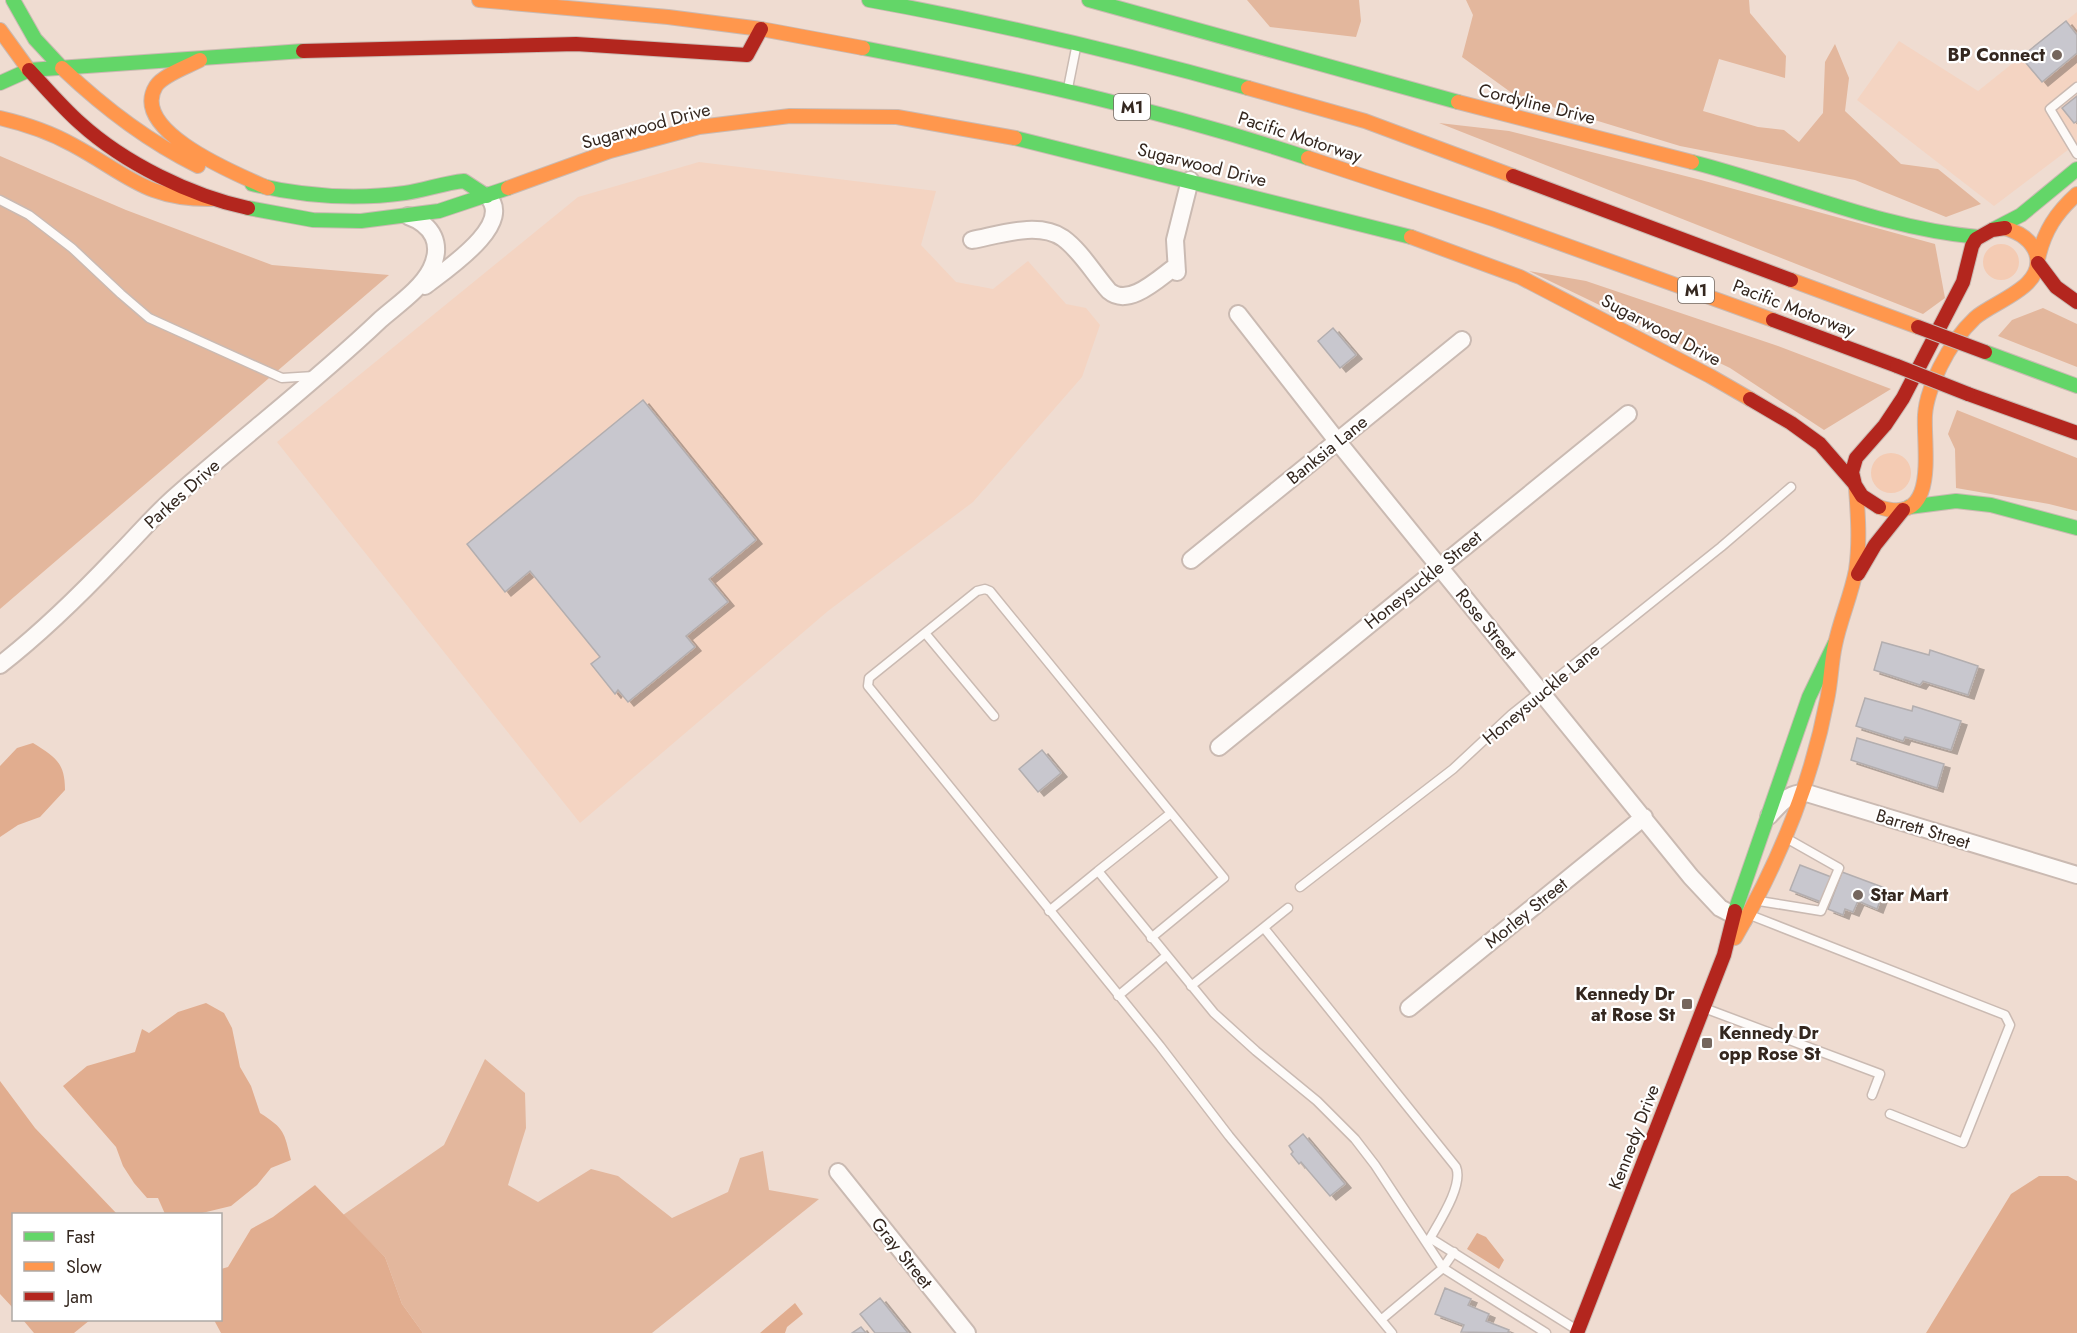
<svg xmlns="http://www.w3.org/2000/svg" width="2077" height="1333" viewBox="0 0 2077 1333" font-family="Jost,sans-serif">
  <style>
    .built { fill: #f4d4c2 }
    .green { fill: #f4cbb3 }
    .forest { fill: #e3b79d }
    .water { fill: #e1ad8f }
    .building { fill: #c8c7ce; stroke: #b3aeaf; stroke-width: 1.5; filter: url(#shadow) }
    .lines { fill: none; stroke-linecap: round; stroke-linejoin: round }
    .lane-casing { stroke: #cabab2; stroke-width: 11 }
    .street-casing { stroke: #cabab2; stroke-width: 20 }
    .fast-casing { stroke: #cabab2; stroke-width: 16 }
    .slow-casing { stroke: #cabab2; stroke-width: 16 }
    .jam-casing { stroke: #cabab2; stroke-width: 16 }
    .lane { stroke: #fdfaf8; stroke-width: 8 }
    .street { stroke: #fdfaf8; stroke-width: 16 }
    .fast { stroke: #63d668; stroke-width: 14 }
    .slow { stroke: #ff974d; stroke-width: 14 }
    .jam { stroke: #b3261e; stroke-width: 14 }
    .jam-bridge-casing { stroke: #c5bbb5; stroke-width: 16; stroke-linecap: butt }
    .jam-bridge { stroke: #b3261e; stroke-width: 14 }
    .poi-dot { fill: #75665d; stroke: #fff; stroke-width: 2 }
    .labels { text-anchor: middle; stroke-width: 4.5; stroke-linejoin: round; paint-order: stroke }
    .shield { fill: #fff; stroke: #716862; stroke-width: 1.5 }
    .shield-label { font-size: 16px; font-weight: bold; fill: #34271f }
    .poi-label { font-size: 18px; font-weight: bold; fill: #34271f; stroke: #fff; text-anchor: end }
    .street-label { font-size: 18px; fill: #34271f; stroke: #fff }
  </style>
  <defs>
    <filter id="shadow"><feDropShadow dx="6" dy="4" stdDeviation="0" flood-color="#0004"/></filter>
  </defs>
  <rect width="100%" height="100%" fill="#efdcd1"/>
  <path class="built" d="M2077,12V143L1994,206L1857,100L1899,41L1978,91Z
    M699,162L936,191L921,245L956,282L993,289L1028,261L1066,304L1086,308L1100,325L1082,377L973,502L828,611L580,823L277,442L578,197Z"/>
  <path class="green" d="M1983 262a18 18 0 1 1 36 0a18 18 0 1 1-36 0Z
    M1871 473a20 20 0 1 1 40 0a20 20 0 1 1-40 0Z"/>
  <path class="forest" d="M1247,0H1359L1361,21L1356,37L1270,27Z
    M1466,0H1749L1750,13L1786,56L1785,78L1719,59L1703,111L1758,127L1784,130L1799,142L1823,113L1825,62L1835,44L1849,78L1845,111L1901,164L1938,169L1981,204L1946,217L1855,180L1680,146L1516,96L1462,57L1473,15Z
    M1439,123L1509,131L1701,180L1935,244L1945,298L1923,314Z
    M0,156L126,210L272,265L389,275L0,609Z
    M1529,271L1586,281L1778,346L1891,389L1824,430L1730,368Z
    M2043,308L2077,324V367L1998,336L2012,320Z
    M1957,410L2077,458V511L2049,504L1956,488L1955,449L1948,434Z
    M485,1059L525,1093L526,1128L508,1185L538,1202L591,1169L618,1176L672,1218L728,1192L740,1158L763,1151L769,1190L819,1199L652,1333H423L402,1304L385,1257L343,1215L444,1145Z"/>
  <path class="water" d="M33,743C55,757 65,762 65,790L40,817L18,825L0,837V766L17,748Z
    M206,1003L224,1013L232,1028L240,1067L251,1086L260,1113C285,1129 284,1132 291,1160L271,1168L257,1185L231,1206L198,1214H165L158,1198H147L134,1183L123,1166L116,1147L63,1086L87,1066L135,1052L142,1029L149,1033L178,1012Z
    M0,1081L35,1128L117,1214H14L13,1308L0,1294Z
    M2039,1176H2068L2077,1181V1333H1926L2011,1194Z
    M315,1185L385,1257L402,1304L423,1333H221L214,1320H220L221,1269L228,1267L251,1229L273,1217Z
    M1477,1233L1486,1237L1504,1260L1499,1269L1467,1249Z
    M795,1303L803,1314L787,1327L785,1333H760Z
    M23,1320H90L74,1333H34Z"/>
  <path class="building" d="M2066,21L2077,35V53L2042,82L2021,57Z
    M2077,96V121L2074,123L2062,108Z
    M1333,328L1356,355L1340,368L1318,341Z
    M643,400L756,540L709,579L728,602L686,636L695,647L628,702L618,690L615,694L591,664L600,657L530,571L505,592L467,544Z
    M1882,642L1929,655L1930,650L1978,666L1968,695L1923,681L1920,685L1874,670Z
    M1865,698L1912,711L1913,706L1961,721L1951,750L1905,737L1903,741L1856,726Z
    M1857,738L1944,764L1937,788L1851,760Z
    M1042,750L1061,773L1038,792L1019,769Z
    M1800,865L1839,880L1829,905L1790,890Z
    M1842,872L1885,888L1877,909L1858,901L1853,912L1845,909L1843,915L1828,909Z
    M1303,1134L1345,1184L1330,1196L1301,1162L1299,1164L1291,1154L1293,1152L1289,1146Z
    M1445,1288L1471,1299L1468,1305L1489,1314L1486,1321L1509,1330L1508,1332L1510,1333L1461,1332L1464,1325L1435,1314Z
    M880,1298L908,1333H875L860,1314Z
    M861,1327L866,1333H852Z"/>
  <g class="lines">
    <defs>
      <path id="lane" d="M2077,87L2050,109L2077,154
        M1068,88L1076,48
        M0,200L29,215L72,248L121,294L149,318L282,378L314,376
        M925,633L994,716
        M1300,887L1453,769L1512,714L1721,547L1791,487
        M1759,901L1821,911L1839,868L1786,838
        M1049,911L1098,871
        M1750,915L2005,1015L2010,1025L1963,1143L1890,1114
        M1264,928L1456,1167C1464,1186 1437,1225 1428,1242
        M1151,938L1224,878L1171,813
        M1191,986L1288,908
        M1118,996L1166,956
        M1704,1008L1880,1074L1872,1095
        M1430,1238L1577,1330
        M1382,1319L1443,1268L1454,1252
        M1392,1333L1229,1136L1160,1046L868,686L869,678L977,591L985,589L990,591L1171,813L1098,871L1214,1013L1256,1051L1317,1101L1355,1139L1375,1165L1443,1268L1546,1333"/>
      <path id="street" d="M972,240C999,235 1038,221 1063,238C1081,251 1094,274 1109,291C1129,308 1159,278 1176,266
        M1177,272L1175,240L1190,180
        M425,286C444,271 517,223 487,196
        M1238,314L1338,442L1691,877L1720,908L1743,920
        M1191,560L1462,340
        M0,665C41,633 80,595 116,557C136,537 155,514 177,495C244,436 315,382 380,320C397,305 421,289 431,269C443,244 433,225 408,216
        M1219,747L1628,414
        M1769,816C1781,803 1790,790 1810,794L2077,875
        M1409,1008L1644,817
        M838,1172L967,1333"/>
      <path id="fast" d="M13,0L35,39L62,68
        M869,0C996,23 1123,53 1248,88
        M1089,0L1458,102
        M863,48C1013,77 1162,110 1308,158
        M0,83L29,70L303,51
        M1015,138L1411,237
        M1692,162C1787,186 1879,228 1978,237
        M252,184C302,196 354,200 405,193C425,190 444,183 464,181L487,196
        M248,208L313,220L361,221L439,211L508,188
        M1994,229L2021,215L2077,169
        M1985,352L2077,386
        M1909,507L1956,501L1991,505L2077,528
        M1735,911L1809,697L1835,643"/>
      <path id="slow" d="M479,0L668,17L761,29L863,48
        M0,30L29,70
        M200,60C189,66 163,75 156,86C128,131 239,175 268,188
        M62,68C103,107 147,141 198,166
        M1248,88L1365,121L1513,176
        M1458,102L1692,162
        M0,118C26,124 50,132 73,145C127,174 146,200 212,199
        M1308,158L1493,219L1773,320
        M508,188L610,151L699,127L790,116L897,117L1015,138
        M1411,237L1520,277L1710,376L1750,399
        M2038,259C2044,231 2056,213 2077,194
        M1791,280L1918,327
        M1879,507C1940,527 1923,448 1925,415C1926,398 1933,382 1940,367C1949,349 1960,332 1975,318C1994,301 2047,287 2036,253C2031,239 2018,232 2005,228
        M1735,938C1778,864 1811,784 1827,700C1831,682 1831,663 1835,645C1840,620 1851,596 1856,570C1860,543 1858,515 1856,488"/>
      <path id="jam" d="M303,51L576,44L747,55L761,29
        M29,70C46,88 62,107 80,123C124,163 191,196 248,208
        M1513,176L1791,280
        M2038,263L2056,287L2077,302
        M1773,320L1897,366
        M1968,394L2077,433
        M1750,399L1791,423L1820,444L1853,482
        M1879,507L1862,496L1855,485L1852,472L1856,458L1885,425L1903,398L1963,282L1972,246L1976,239L1992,230L2005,228
        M1858,574L1875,545L1903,510
        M1577,1333L1724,955L1735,911"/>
    </defs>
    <use href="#lane" class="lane-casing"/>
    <use href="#street" class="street-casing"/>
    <use href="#fast" class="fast-casing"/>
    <use href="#slow" class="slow-casing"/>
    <use href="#jam" class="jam-casing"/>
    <use href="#lane" class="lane"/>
    <use href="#street" class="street"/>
    <use href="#fast" class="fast"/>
    <use href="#slow" class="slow"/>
    <use href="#jam" class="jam"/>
    <defs>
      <path id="jam-bridge" d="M1918,327L1985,352
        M1897,366L1968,394"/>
    </defs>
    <use href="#jam-bridge" class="jam-bridge-casing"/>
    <use href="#jam-bridge" class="jam-bridge"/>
  </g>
  <g class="poi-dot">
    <circle cx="2057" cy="55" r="6"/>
    <circle cx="1858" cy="895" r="6"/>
    <rect x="1681" y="998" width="12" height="12" rx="3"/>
    <rect x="1701" y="1037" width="12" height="12" rx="3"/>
  </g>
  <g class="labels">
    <g class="shield">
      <rect x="1114" y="94" width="36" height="26" rx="4.5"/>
      <rect x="1678" y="277" width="36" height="26" rx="4.5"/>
    </g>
    <g class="shield-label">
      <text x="1132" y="113">M1</text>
      <text x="1696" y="296">M1</text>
    </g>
    <g class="poi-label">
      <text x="2045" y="61">BP Connect</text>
      <text x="1870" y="901" text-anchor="start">Star Mart</text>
      <text x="1675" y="1000">Kennedy Dr<tspan x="1675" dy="21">at Rose St</tspan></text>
      <text x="1719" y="1039" text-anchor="start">Kennedy Dr<tspan x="1719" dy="21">opp Rose St</tspan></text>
    </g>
    <g class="street-label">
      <text transform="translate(1537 104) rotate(14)" y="6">Cordyline Drive</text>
      <text transform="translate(646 126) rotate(-15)" y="6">Sugarwood Drive</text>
      <text transform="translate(1300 137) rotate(18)" y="6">Pacific Motorway</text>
      <text transform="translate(1202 165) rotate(14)" y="6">Sugarwood Drive</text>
      <text transform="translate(1794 308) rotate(21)" y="6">Pacific Motorway</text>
      <text transform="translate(1661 330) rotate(28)" y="6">Sugarwood Drive</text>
      <text transform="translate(1327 450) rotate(-39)" y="6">Banksia Lane</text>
      <text transform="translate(182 494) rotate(-42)" y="6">Parkes Drive</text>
      <text transform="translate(1423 580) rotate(-39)" y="6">Honeysuckle Street</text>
      <text transform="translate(1486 624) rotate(51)" y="6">Rose Street</text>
      <text transform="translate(1541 694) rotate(-40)" y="6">Honeysuuckle Lane</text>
      <text transform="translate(1923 829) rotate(17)" y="6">Barrett Street</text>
      <text transform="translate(1526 913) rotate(-39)" y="6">Morley Street</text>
      <text transform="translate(1634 1137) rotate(-69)" y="6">Kennedy Drive</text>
      <text transform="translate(902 1253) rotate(51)" y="6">Gray Street</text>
    </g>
  </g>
  <rect x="12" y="1213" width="210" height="108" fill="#ffffff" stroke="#aea9a5" stroke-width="1.5"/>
  <rect x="24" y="1232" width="30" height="9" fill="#63d668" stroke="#aea9a5" stroke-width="1.5"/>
  <text x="66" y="1243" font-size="18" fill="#34271f">Fast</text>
  <rect x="24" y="1262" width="30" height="9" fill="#ff974d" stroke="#aea9a5" stroke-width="1.5"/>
  <text x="66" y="1273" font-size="18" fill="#34271f">Slow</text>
  <rect x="24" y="1292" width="30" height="9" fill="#b3261e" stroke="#aea9a5" stroke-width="1.5"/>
  <text x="66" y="1303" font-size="18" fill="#34271f">Jam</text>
</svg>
